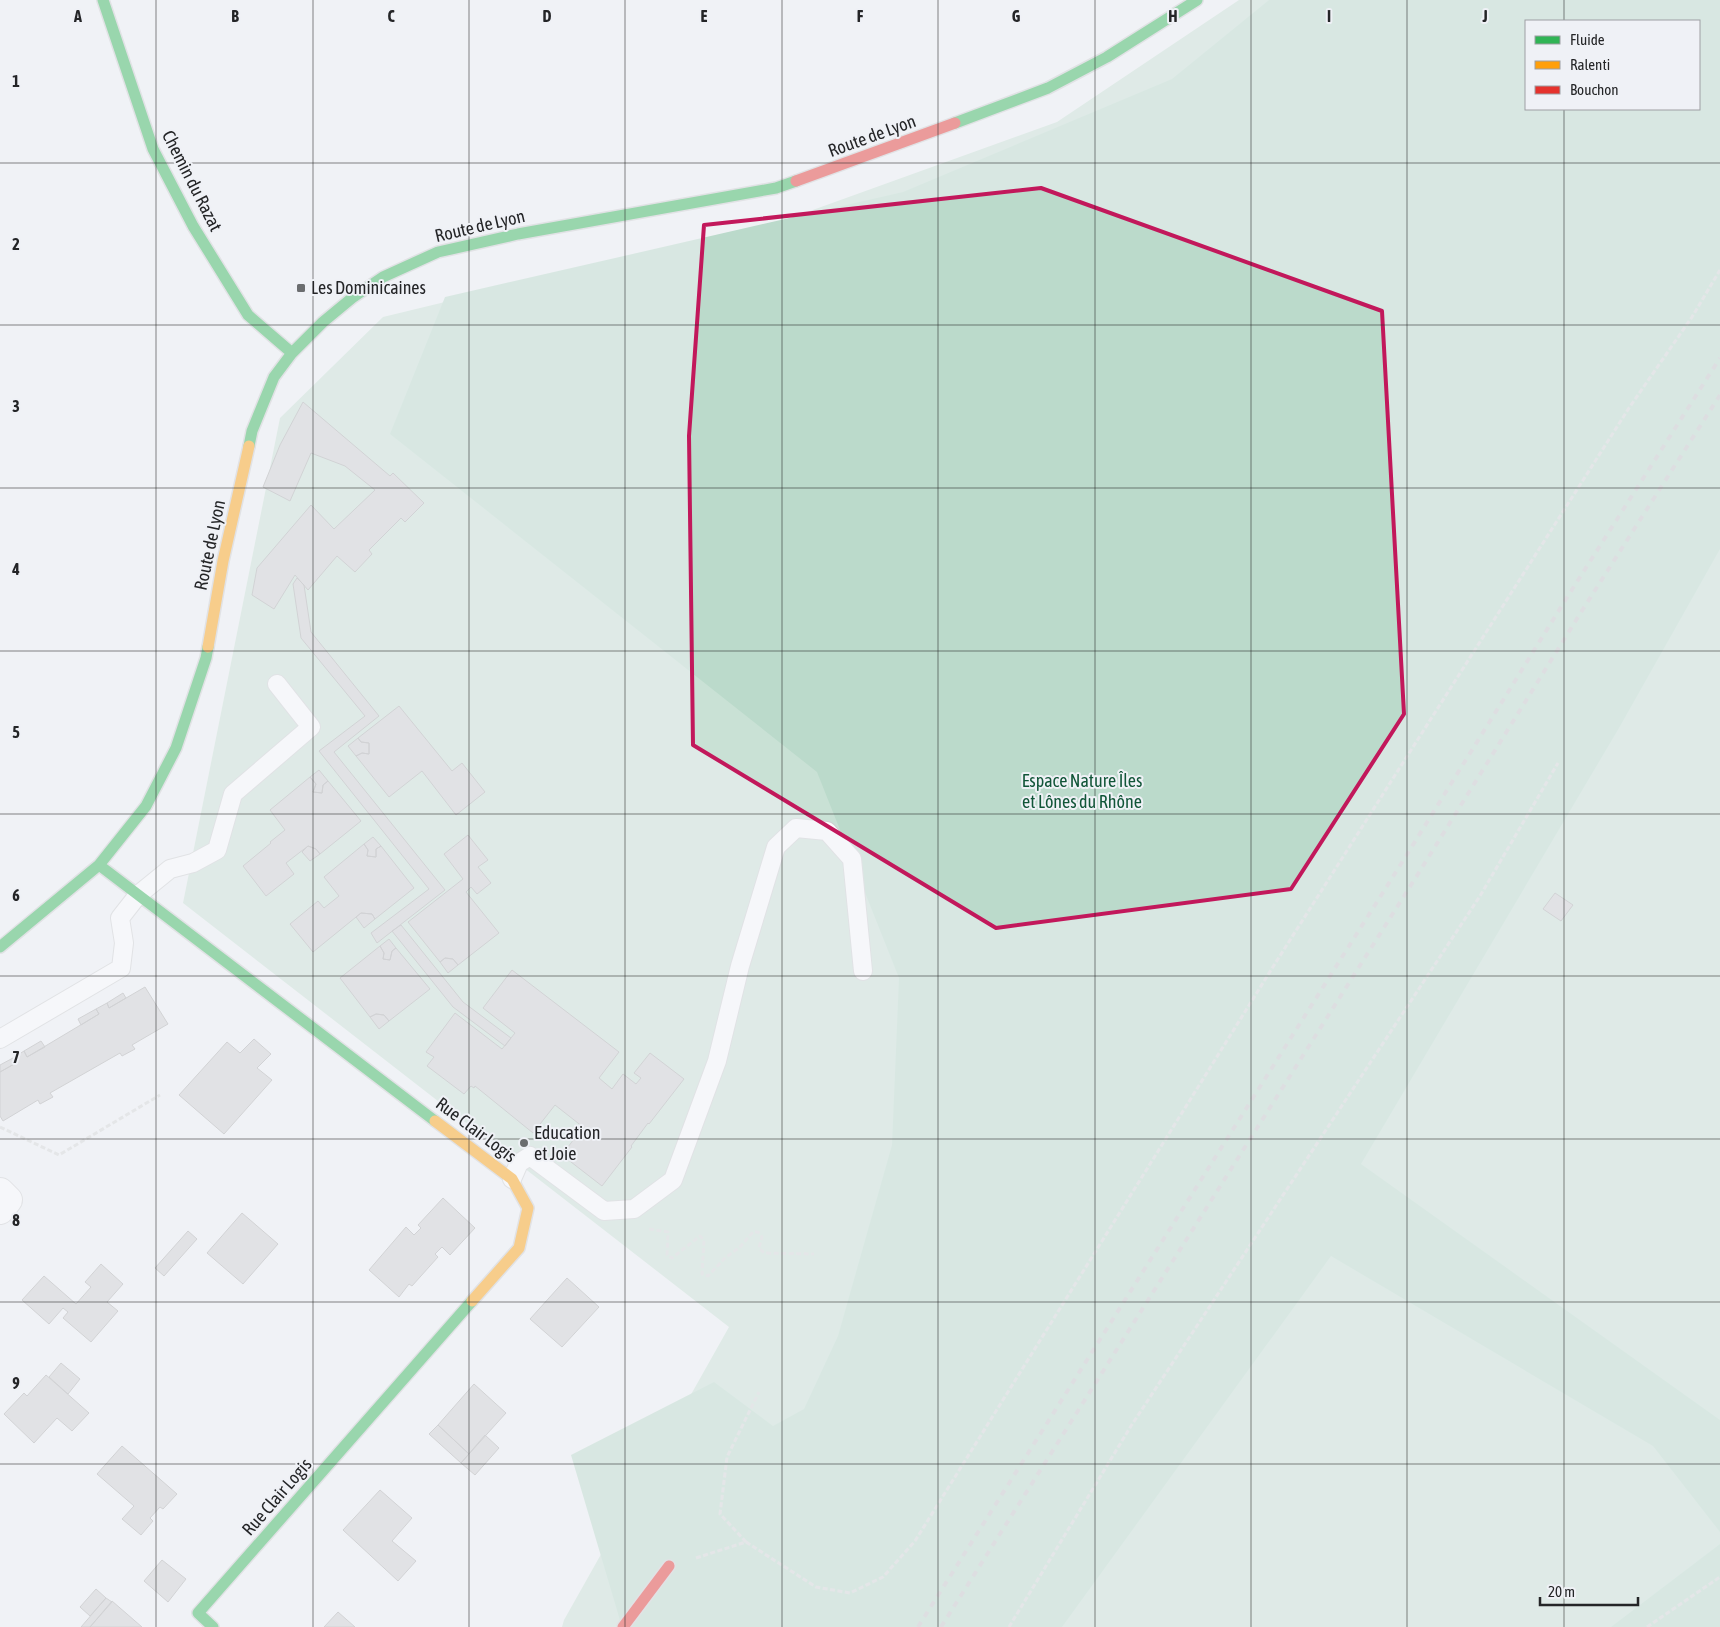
<svg xmlns="http://www.w3.org/2000/svg" width="1720" height="1627" viewBox="0 0 1720 1627" font-family="'Asap Condensed',sans-serif">
  <style>
    .green { fill: #c9e1d5; fill-rule: evenodd }
    .forest { fill: #bbdacb; fill-rule: evenodd }
    .building { fill: #cfcfd0; stroke: #acacad }
    .lines { fill: none; stroke-linecap: round; stroke-linejoin: round }
    .lane-casing { stroke: #cecfd1; stroke-width: 20 }
    .street-casing { stroke: #cecfd1; stroke-width: 30 }
    .fast-casing { stroke: #cecfd1; stroke-width: 14 }
    .slow-casing { stroke: #cecfd1; stroke-width: 14 }
    .jam-casing { stroke: #cecfd1; stroke-width: 14 }
    .path { stroke: #d6d7d7; stroke-width: 3; stroke-dasharray: 5 2.5; stroke-linecap: butt }
    .lane { stroke: #fdfdfe; stroke-width: 18 }
    .street { stroke: #fdfdfe; stroke-width: 28 }
    .fast { stroke: #30b455; stroke-width: 11 }
    .slow { stroke: #ff9f0a; stroke-width: 11 }
    .jam { stroke: #e5322d; stroke-width: 11 }
    .rail { stroke: #c6c6c7; stroke-width: 4; stroke-dasharray: 6 6; stroke-linecap: butt }
    .marked { fill: none; stroke: #c2185b; stroke-width: 4; stroke-linejoin: round }
    .grid { fill: none; stroke: #242527; stroke-width: 1; stroke-opacity: 0.55 }
    .poi-dot { fill: #6b6d6f; stroke: #eff1f6; stroke-width: 2 }
    .labels { text-anchor: middle; stroke-width: 4; stroke-linejoin: round; paint-order: stroke }
    .street-label { font-size: 18px; fill: #242527; stroke: #eff1f6 }
    .poi-label { font-size: 18px; fill: #242527; stroke: #eff1f6; text-anchor: start }
    .park-label { font-size: 18px; fill: #115538; stroke: #eff1f6 }
    .grid-label { font-size: 16px; text-anchor: middle; font-weight: bold; fill: #242527; stroke: #eff1f6; stroke-width: 4; stroke-linejoin: round; paint-order: stroke }
  </style>
  <rect width="100%" height="100%" fill="#f0f2f5"/>
  <path class="green" d="M1239,0H1720V1627H562L564,1620L729,1327L183,903L280,418L383,317L785,220L1057,122ZM1526,21H1699V109H1526Z"/>
  <path class="forest" d="M1269,0H1720V549L1619,728L1361,1164L1720,1420V1532L1653,1446L1331,1256L1062,1627H622L571,1455L714,1382L773,1426L804,1409L838,1336L892,1145L899,978L817,772L390,434L445,297L903,192L1172,79ZM1526,21H1699V109H1526Z
    M1720,1544V1627H1611Z"/>
  <path class="building" d="M303,402L390,476L393,473L424,503L405,522L401,518L369,550L372,554L355,572L337,556L308,590L295,575L274,609L252,595L257,568L311,505L334,529L375,490L345,466L311,453L290,501L263,487L280,445Z
    M297,578L304,585L311,632L379,716L334,752L445,890L377,943L371,933L429,889L319,751L365,716L301,638L293,584Z
    M399,706L452,771L462,763L485,792L456,815L422,771L389,797L356,756L362,753L369,754V743L361,742L358,738Z
    M358,738L361,742L369,743V754L362,753L356,756L348,746Z
    M319,770L328,781L323,785L322,793L313,792L316,784L310,777Z
    M310,777L316,784L313,792L322,793L323,785L328,781L361,821L320,854L316,849L308,846L286,863L294,874L266,896L243,866L271,843L270,842L285,830L270,810Z
    M468,835L488,860L478,867L491,883L477,894L471,887L466,892L499,933L458,965L453,959L445,958L440,962L408,922L463,879L444,854Z
    M373,837L381,846L376,849V857L367,856L368,850L364,844Z
    M364,844L368,850L367,856L376,857V849L381,846L414,888L375,919L372,914L361,913L313,952L290,924L318,901L324,908L339,896L324,877Z
    M308,846L316,849L320,854L310,861L302,852Z
    M1555,893L1573,905L1561,921L1543,909Z
    M361,913L372,914L375,919L364,928L356,917Z
    M401,925L463,1002L511,1038L505,1046L453,1007L392,931Z
    M389,939L396,948L392,951L390,960L383,959L384,953L380,946Z
    M380,946L384,953L383,959L390,960L392,951L396,948L430,989L389,1021L384,1015L376,1014L370,1017L340,978Z
    M445,958L453,959L458,965L448,973L440,962Z
    M512,970L619,1052L599,1078L612,1089L623,1074L636,1084L641,1078L634,1073L650,1053L684,1079L649,1124L648,1123L631,1146L632,1147L602,1186L562,1155L583,1127L555,1105L533,1133L475,1086L474,1088L471,1086L464,1094L427,1066L434,1057L426,1052L455,1013L502,1049L515,1033L483,1008Z
    M145,987L168,1024L132,1045L135,1049L122,1056L120,1053L50,1093L53,1097L40,1104L38,1100L3,1121L0,1116V1072L16,1063L13,1058L24,1051L27,1057L99,1014L96,1009L107,1003L109,1008Z
    M123,993L126,998L109,1008L107,1003Z
    M96,1009L99,1014L81,1025L78,1019Z
    M376,1014L384,1015L389,1021L379,1029L370,1017Z
    M254,1039L271,1054L257,1068L272,1080L224,1134L179,1095L227,1042L240,1053Z
    M41,1041L45,1047L27,1057L24,1051Z
    M13,1058L16,1063L0,1072V1065Z
    M443,1198L475,1228L450,1255L442,1247L435,1254L438,1257L412,1286L409,1284L399,1297L369,1270L406,1227L414,1235L421,1228L418,1225Z
    M242,1213L278,1244L243,1284L207,1253Z
    M188,1231L197,1239L164,1276L155,1268Z
    M101,1264L123,1284L107,1302L118,1311L91,1342L63,1318L68,1312L63,1308L49,1324L22,1300L44,1276L76,1304L91,1287L85,1282Z
    M567,1278L599,1307L562,1347L530,1319Z
    M61,1363L80,1379L68,1394L49,1377Z
    M46,1375L89,1413L72,1431L57,1418L34,1443L4,1414L24,1393L27,1396Z
    M474,1384L506,1413L469,1454L438,1425Z
    M438,1425L469,1454L461,1463L429,1434Z
    M485,1435L499,1448L475,1475L461,1463Z
    M122,1446L177,1494L163,1509L160,1507L150,1518L153,1521L141,1535L122,1519L134,1506L97,1474Z
    M380,1490L412,1518L392,1541L416,1561L398,1581L343,1530Z
    M162,1560L186,1579L168,1602L144,1581Z
    M96,1589L106,1598L90,1616L80,1607Z
    M106,1598L112,1602L90,1627H81Z
    M112,1601L142,1627H90Z
    M338,1612L355,1627H324Z"/>
  <g class="lines">
    <defs>
      <path id="lane" d="M0,1039L121,968L124,943L120,918L138,895L170,869L193,863L217,850L233,794L311,727L277,684
        M512,1179L519,1163L530,1156L604,1211L634,1209L673,1180L717,1061L740,966L776,847L796,828L827,831L852,859L863,971"/>
      <path id="street" d="M0,1192L8,1200L0,1210"/>
      <path id="fast" d="M103,0L153,149L193,226L248,315L292,353
        M955,123L1048,88L1107,57L1197,0
        M249,446L252,431L274,377L292,353L323,322L352,298L383,277L438,252L518,234L776,188L796,181
        M99,865L435,1121
        M0,947L99,865L146,806L176,748L206,658L208,647
        M213,1627L198,1613L472,1301"/>
      <path id="slow" d="M208,647L223,561L249,446
        M435,1121L512,1179L528,1208L519,1248L472,1301"/>
      <path id="jam" d="M796,181L955,123
        M623,1627L669,1566"/>
    </defs>
    <use href="#lane" class="lane-casing"/>
    <use href="#street" class="street-casing"/>
    <use href="#fast" class="fast-casing"/>
    <use href="#slow" class="slow-casing"/>
    <use href="#jam" class="jam-casing"/>
    <path class="path" d="M0,1127L59,1155L160,1095
      M649,1229L668,1232L667,1255L672,1258L700,1236L704,1240L702,1274L708,1276L725,1258L740,1247L753,1232H758L762,1237L759,1248L764,1253L814,1254
      M746,1542L720,1514L727,1457L759,1392
      M696,1558L746,1542L816,1587L850,1593L883,1577L915,1541L1276,962L1629,408L1692,317L1720,270
      M1009,1627L1131,1426L1480,896L1558,763
      M1647,1627L1720,1577"/>
    <use href="#lane" class="lane"/>
    <use href="#street" class="street"/>
    <use href="#fast" class="fast"/>
    <use href="#slow" class="slow"/>
    <use href="#jam" class="jam"/>
    <path class="rail" d="M918,1627L1406,856L1566,599L1720,358
      M941,1627L1423,866L1583,609L1720,395"/>
  </g>
  <path d="M0 0H1720V1627H0ZM1041,188L1382,311L1404,714L1291,889L996,928L693,745L689,436L704,225Z" fill="#f0f2f5" fill-opacity=".55" fill-rule="evenodd"/>
  <path class="marked" d="M1041,188L1382,311L1404,714L1291,889L996,928L693,745L689,436L704,225Z"/>
  <path class="grid" d="M156,0V1627M313,0V1627M469,0V1627M625,0V1627M782,0V1627M938,0V1627M1095,0V1627M1251,0V1627M1407,0V1627M1564,0V21M1564,109V1627M0,163H1720M0,325H1720M0,488H1720M0,651H1720M0,814H1720M0,976H1720M0,1139H1720M0,1302H1720M0,1464H1720"/>
  <g class="poi-dot">
    <rect x="296" y="283" width="10" height="10" rx="2.5"/>
    <circle cx="524" cy="1143" r="5"/>
  </g>
  <g class="labels">
    <g class="street-label">
      <text transform="translate(872 136) rotate(-20)" y="6">Route de Lyon</text>
      <text transform="translate(192 181) rotate(63)" y="6">Chemin du Razat</text>
      <text transform="translate(480 226) rotate(-13)" y="6">Route de Lyon</text>
      <text transform="translate(210 545) rotate(-78)" y="6">Route de Lyon</text>
      <text transform="translate(476 1130) rotate(37)" y="6">Rue Clair Logis</text>
      <text transform="translate(277 1497) rotate(-49)" y="6">Rue Clair Logis</text>
    </g>
    <g class="poi-label">
      <text x="311" y="294">Les Dominicaines</text>
      <text x="534" y="1139">Education<tspan x="534" dy="21">et Joie</tspan></text>
    </g>
    <g class="park-label">
      <text x="1082" y="787">Espace Nature Îles<tspan x="1082" dy="21">et Lônes du Rhône</tspan></text>
    </g>
  </g>
  <g class="grid-label">
    <text x="78" y="22">A</text>
    <text x="235" y="22">B</text>
    <text x="391" y="22">C</text>
    <text x="547" y="22">D</text>
    <text x="704" y="22">E</text>
    <text x="860" y="22">F</text>
    <text x="1016" y="22">G</text>
    <text x="1173" y="22">H</text>
    <text x="1329" y="22">I</text>
    <text x="1485" y="22">J</text>
    <text x="16" y="87">1</text>
    <text x="16" y="250">2</text>
    <text x="16" y="412">3</text>
    <text x="16" y="575">4</text>
    <text x="16" y="738">5</text>
    <text x="16" y="901">6</text>
    <text x="16" y="1063">7</text>
    <text x="16" y="1226">8</text>
    <text x="16" y="1389">9</text>
  </g>
  <rect x="1525" y="20" width="175" height="90" fill="#eff1f6" stroke="#9e9fa3"/>
  <rect x="1535" y="36" width="25" height="8" fill="#30b455" stroke="#9e9fa3"/>
  <text x="1570" y="45" font-size="15" fill="#242527">Fluide</text>
  <rect x="1535" y="61" width="25" height="8" fill="#ff9f0a" stroke="#9e9fa3"/>
  <text x="1570" y="70" font-size="15" fill="#242527">Ralenti</text>
  <rect x="1535" y="86" width="25" height="8" fill="#e5322d" stroke="#9e9fa3"/>
  <text x="1570" y="95" font-size="15" fill="#242527">Bouchon</text>
  <path d="M1540 1597v8h98v-8" fill="none" stroke="#242527" stroke-width="2.5"/>
  <text x="1548" y="1597" font-size="15" fill="#242527" stroke="#eff1f6" stroke-width="4" paint-order="stroke">20 m</text>
</svg>
